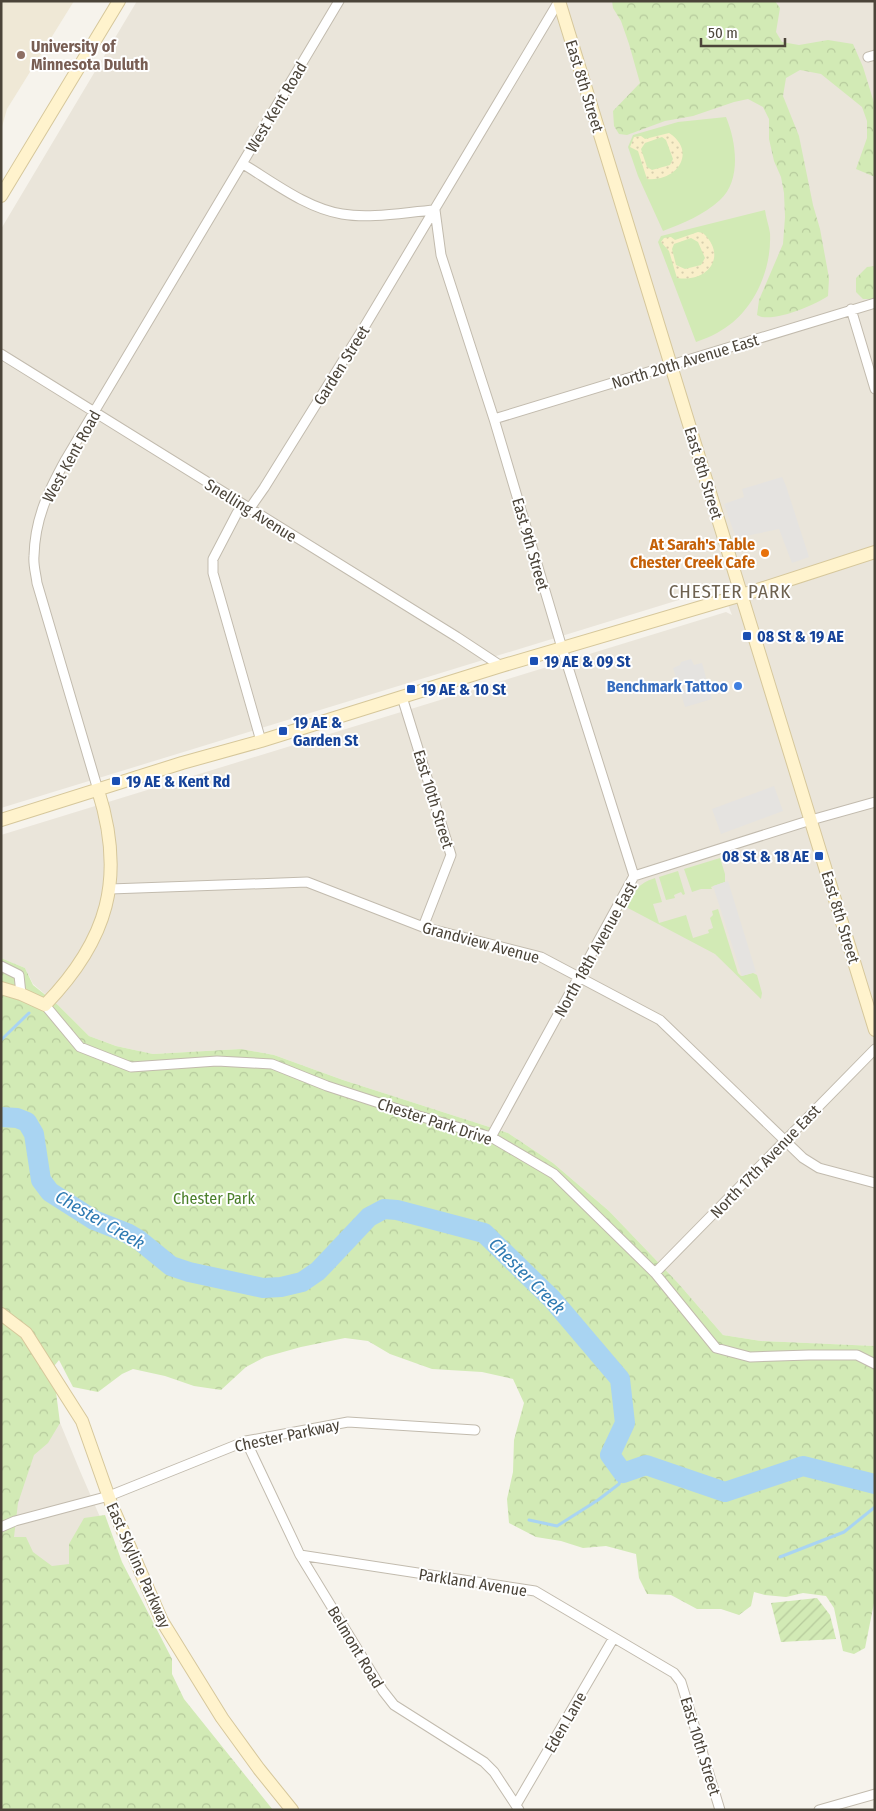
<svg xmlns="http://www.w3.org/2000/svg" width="876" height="1811" viewBox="0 0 876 1811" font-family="'Fira Sans Condensed',sans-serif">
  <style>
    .residential { fill: #eae5da }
    .education { fill: #efe8d6 }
    .grass { fill: #d2eab5 }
    .forest { fill: url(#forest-crowns) }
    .sand { fill: url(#sand-dots); fill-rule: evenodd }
    .garden { fill: url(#garden-furrows) }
    .parking { fill: #e5e3e0 }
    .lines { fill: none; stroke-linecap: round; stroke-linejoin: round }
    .stream { stroke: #a9d4f2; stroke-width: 3 }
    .river { stroke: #a9d4f2; stroke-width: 20 }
    .street-casing { stroke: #c2bbae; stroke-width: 11 }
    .secondary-casing { stroke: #d6c79b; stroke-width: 14 }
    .street { stroke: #fff; stroke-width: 9 }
    .secondary { stroke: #fff3cd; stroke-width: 12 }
    .education-dot { fill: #8d6e63; stroke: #fff; stroke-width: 2 }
    .food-dot { fill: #e8710a; stroke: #fff; stroke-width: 2 }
    .transit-dot { fill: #1a4fb4; stroke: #fff; stroke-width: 2 }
    .shop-dot { fill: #3f7fe0; stroke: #fff; stroke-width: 2 }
    .labels { text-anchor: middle; stroke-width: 4; stroke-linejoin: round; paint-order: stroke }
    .education-label { font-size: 16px; font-weight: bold; fill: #785e54; stroke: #fff; text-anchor: start }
    .street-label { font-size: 16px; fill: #4b4439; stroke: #fff }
    .food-label { font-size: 16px; font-weight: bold; fill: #c56008; stroke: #fff; text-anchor: end }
    .transit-label { font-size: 16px; font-weight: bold; fill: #164399; stroke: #fff; text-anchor: start }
    .shop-label { font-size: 16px; font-weight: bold; fill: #366cbe; stroke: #fff; text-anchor: end }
    .park-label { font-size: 16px; fill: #4a7f2a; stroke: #fff }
    .water-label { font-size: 18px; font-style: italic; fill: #2e7ab2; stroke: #fff }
    .quarter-label { font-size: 19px; letter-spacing: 1px; fill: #6e6250; stroke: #fff }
  </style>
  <defs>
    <pattern id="forest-crowns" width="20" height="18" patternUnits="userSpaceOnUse" patternTransform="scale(1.25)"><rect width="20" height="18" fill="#d2eab5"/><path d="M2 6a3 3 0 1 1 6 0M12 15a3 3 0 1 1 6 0" fill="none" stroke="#b6ca9c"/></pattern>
    <pattern id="sand-dots" width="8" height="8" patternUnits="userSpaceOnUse" patternTransform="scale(1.25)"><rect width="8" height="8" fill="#f9efc9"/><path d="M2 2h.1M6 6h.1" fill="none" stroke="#d7cead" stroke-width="1.8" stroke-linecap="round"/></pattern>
    <pattern id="garden-furrows" width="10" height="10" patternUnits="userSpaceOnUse" patternTransform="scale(1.25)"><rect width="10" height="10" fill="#d2eab5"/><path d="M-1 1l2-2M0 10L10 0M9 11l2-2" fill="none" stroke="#b6ca9c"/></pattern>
  </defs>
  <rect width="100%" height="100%" fill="#f6f3ec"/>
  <path class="residential" d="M137,1H875V1346L761,1341L723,1335L678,1283L609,1211L553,1163L508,1133L343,1080L274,1055L241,1049L153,1054L116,1046L89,1036L58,1005L33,984L25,968L1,958V835L726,612L732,615L721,587L1,808V229Z
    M56,1413L80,1471L150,1632L1,1653V1437Z"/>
  <path class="education" d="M1,1H74L7,109L1,130Z"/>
  <path class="grass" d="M726,117C736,141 742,180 720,200C704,215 683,223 663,231L638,176L628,147L633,135L678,122Z
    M765,210C766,218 769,226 770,233C772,272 752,315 717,333C710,337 703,339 696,342L658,242L661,236Z
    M720,858L725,874V882L711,887L712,889H701L692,892L684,869Z
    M678,871L685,894L683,895L681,892L674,895L675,898L666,900L659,877Z
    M655,878L662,902L653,904L659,923L686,915L693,938L709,933L708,930L713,928L710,918L713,915L712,911L718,909L738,973L741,976L753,973L757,975L762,993L761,999L715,954L626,907C635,891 637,884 655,878Z"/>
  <path class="forest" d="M612,1H775L780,8L776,32L782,42L799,45L828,40L853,44L863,67L875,106V177L856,169L867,138V121L862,107L821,74L800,70L786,78L783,96L799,136L813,205L820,229L829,278L828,296C815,305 771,324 757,315L759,300L783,244L785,217L784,193L781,177L774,161L769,139V119L763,107L748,99L734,102L693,116L665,121L627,135L619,134L614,126L613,111L640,83L629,44L621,21L613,8Z
    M875,266V299H863L856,292V278L867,267Z
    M1,958L25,968L33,985L58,1005L89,1036L116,1046L153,1054L241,1049L274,1055L343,1080L508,1133L553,1163L609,1211L678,1283L723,1335L761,1341L875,1346V1598L865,1648L854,1654L843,1651L834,1608L826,1596L803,1593L786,1597L765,1595L754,1592L751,1606L739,1615L721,1609H697L671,1595L647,1594L639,1578L636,1554L606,1546L583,1548L561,1541L536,1537L509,1523L507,1499L513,1472L514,1440L524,1403L513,1379L482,1372L432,1369L390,1354L368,1341L345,1338L301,1347L265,1357L246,1367L221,1390L194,1386L165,1376L133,1369L122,1374L98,1392L73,1387L59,1360L46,1376L56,1392L60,1423L48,1443L34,1455L18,1503L14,1537H26L33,1552L52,1566L69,1564V1544L84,1518L105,1515L122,1562L172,1659V1674L184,1699L273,1810H1Z"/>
  <path class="sand" d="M669,133C697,151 678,182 647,179L638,151L630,147L634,137L641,136L645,139ZM662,137L666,140L673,159L670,165L652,170L647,167L641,149L645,143Z
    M698,232L703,233C728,256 708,283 677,278L669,251L661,242L664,238L671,237L675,240ZM691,238L698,242L705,258L701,265L685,269L676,265L672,249L674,244Z"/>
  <path class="garden" d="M817,1598L830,1615L836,1639L781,1642L771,1603Z"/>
  <path class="parking" d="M782,477L786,486L809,557L792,563L779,529L736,538L724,504L744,497L742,489Z
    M691,659L694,665L702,663L712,699L685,707L673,668L680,665L681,662Z
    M774,786L783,811L721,834L712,809Z
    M728,881L756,972L742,976L713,886Z"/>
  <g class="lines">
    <path class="stream" d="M1,1040L29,1013
      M529,1520L557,1526L598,1500L619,1484L623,1473
      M780,1557L844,1532L875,1507"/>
    <path class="river" d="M1,1117L17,1118L27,1122L34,1134L41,1180L50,1192L94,1220L127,1233L139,1240L171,1266L189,1272L263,1288L281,1287L302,1282L318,1271L369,1217L384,1209L397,1210L484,1233L552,1299L620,1379L625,1423L610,1455L623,1473L646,1465L725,1492L803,1466L875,1484"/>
    <defs>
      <path id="street" d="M868,57L875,55
        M243,164C273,182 306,208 342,214C371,219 406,212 435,210L441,255L494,419L562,648L634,876
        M851,309L875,389
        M1,354L457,637L501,666
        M494,419L875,303
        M402,697L451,855L423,927
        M261,741L213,573V559L237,513L250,508L264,488L366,324L559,1
        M98,790L37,583C36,574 33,565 34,556C35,518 48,492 66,459L339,1
        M110,889L307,882L423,927L541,957L660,1020L803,1158L819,1168L875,1183
        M1,966L19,975L21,994
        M45,1005L80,1047L131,1067L217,1061L272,1064L327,1086L419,1116L491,1137L554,1174L655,1273L716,1348L750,1357L809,1355H857L875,1364
        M491,1137L634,876L811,820L875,802
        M655,1273L875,1049
        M246,1441L300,1555L383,1691L394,1705L484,1762L494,1772L519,1810
        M1,1527L15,1521L109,1496L246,1441L348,1422L475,1430
        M300,1555L535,1591L674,1673L681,1682L720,1810
        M516,1805L613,1639
        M819,1810L875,1794"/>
      <path id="secondary" d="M559,1L875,1030
        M1,196L119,1
        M1,820L182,763L261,741L501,666L742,595L875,552
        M1,988L21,994L45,1005C108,940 126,878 98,790
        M1,1314L26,1333L82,1421L112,1506L162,1621L222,1718L259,1769L292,1810"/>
    </defs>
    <use href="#street" class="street-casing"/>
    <use href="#secondary" class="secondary-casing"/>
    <use href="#street" class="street"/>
    <use href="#secondary" class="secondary"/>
  </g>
  <circle class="education-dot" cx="21" cy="55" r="5"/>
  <circle class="food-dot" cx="765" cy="553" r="5"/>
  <g class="transit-dot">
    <rect x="742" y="631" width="10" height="10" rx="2.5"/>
    <rect x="529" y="656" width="10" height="10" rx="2.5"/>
    <rect x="406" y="684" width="10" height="10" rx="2.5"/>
    <rect x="278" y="726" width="10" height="10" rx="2.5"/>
    <rect x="111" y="776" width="10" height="10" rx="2.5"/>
    <rect x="814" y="851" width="10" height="10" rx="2.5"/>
  </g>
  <circle class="shop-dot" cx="738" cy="686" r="5"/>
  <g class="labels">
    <g class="education-label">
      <text x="31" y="52">University of<tspan x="31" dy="18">Minnesota Duluth</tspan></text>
    </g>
    <g class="street-label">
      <text transform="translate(585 86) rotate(73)" y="6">East 8th Street</text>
      <text transform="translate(276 107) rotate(-59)" y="6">West Kent Road</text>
      <text transform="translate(685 361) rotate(-17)" y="6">North 20th Avenue East</text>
      <text transform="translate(341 365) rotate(-58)" y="6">Garden Street</text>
      <text transform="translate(71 456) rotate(-61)" y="6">West Kent Road</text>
      <text transform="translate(704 473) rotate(73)" y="6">East 8th Street</text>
      <text transform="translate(251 510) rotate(32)" y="6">Snelling Avenue</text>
      <text transform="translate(531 544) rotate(74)" y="6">East 9th Street</text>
      <text transform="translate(434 799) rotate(73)" y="6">East 10th Street</text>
      <text transform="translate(841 917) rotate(73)" y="6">East 8th Street</text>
      <text transform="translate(481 942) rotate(15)" y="6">Grandview Avenue</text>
      <text transform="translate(595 949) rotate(-61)" y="6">North 18th Avenue East</text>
      <text transform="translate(435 1121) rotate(18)" y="6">Chester Park Drive</text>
      <text transform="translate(765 1161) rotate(-46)" y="6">North 17th Avenue East</text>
      <text transform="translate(287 1435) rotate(-12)" y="6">Chester Parkway</text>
      <text transform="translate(139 1565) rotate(66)" y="6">East Skyline Parkway</text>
      <text transform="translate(473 1582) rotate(9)" y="6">Parkland Avenue</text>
      <text transform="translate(356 1647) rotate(59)" y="6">Belmont Road</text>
      <text transform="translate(565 1722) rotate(-60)" y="6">Eden Lane</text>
      <text transform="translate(701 1746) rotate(73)" y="6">East 10th Street</text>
    </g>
    <g class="food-label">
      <text x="755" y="550">At Sarah's Table<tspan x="755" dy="18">Chester Creek Cafe</tspan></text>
    </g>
    <g class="transit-label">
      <text x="757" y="642">08 St &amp; 19 AE</text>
      <text x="544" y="667">19 AE &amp; 09 St</text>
      <text x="421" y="695">19 AE &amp; 10 St</text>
      <text x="293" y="728">19 AE &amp;<tspan x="293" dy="18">Garden St</tspan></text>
      <text x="126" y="787">19 AE &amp; Kent Rd</text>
      <text x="809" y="862" text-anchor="end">08 St &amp; 18 AE</text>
    </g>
    <g class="shop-label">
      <text x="728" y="692">Benchmark Tattoo</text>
    </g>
    <g class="park-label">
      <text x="214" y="1204">Chester Park</text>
    </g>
    <g class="water-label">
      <text transform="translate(100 1220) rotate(30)" y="6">Chester Creek</text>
      <text transform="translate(527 1276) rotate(45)" y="6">Chester Creek</text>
    </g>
    <g class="quarter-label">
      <text x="730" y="598">CHESTER PARK</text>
    </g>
  </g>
  <rect width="876" height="1811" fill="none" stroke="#4b4439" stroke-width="5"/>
  <path d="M701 38v8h84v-8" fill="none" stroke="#4b4439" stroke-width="2.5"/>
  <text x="708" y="38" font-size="15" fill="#4b4439" stroke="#ffffff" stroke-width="4" paint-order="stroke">50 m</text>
</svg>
